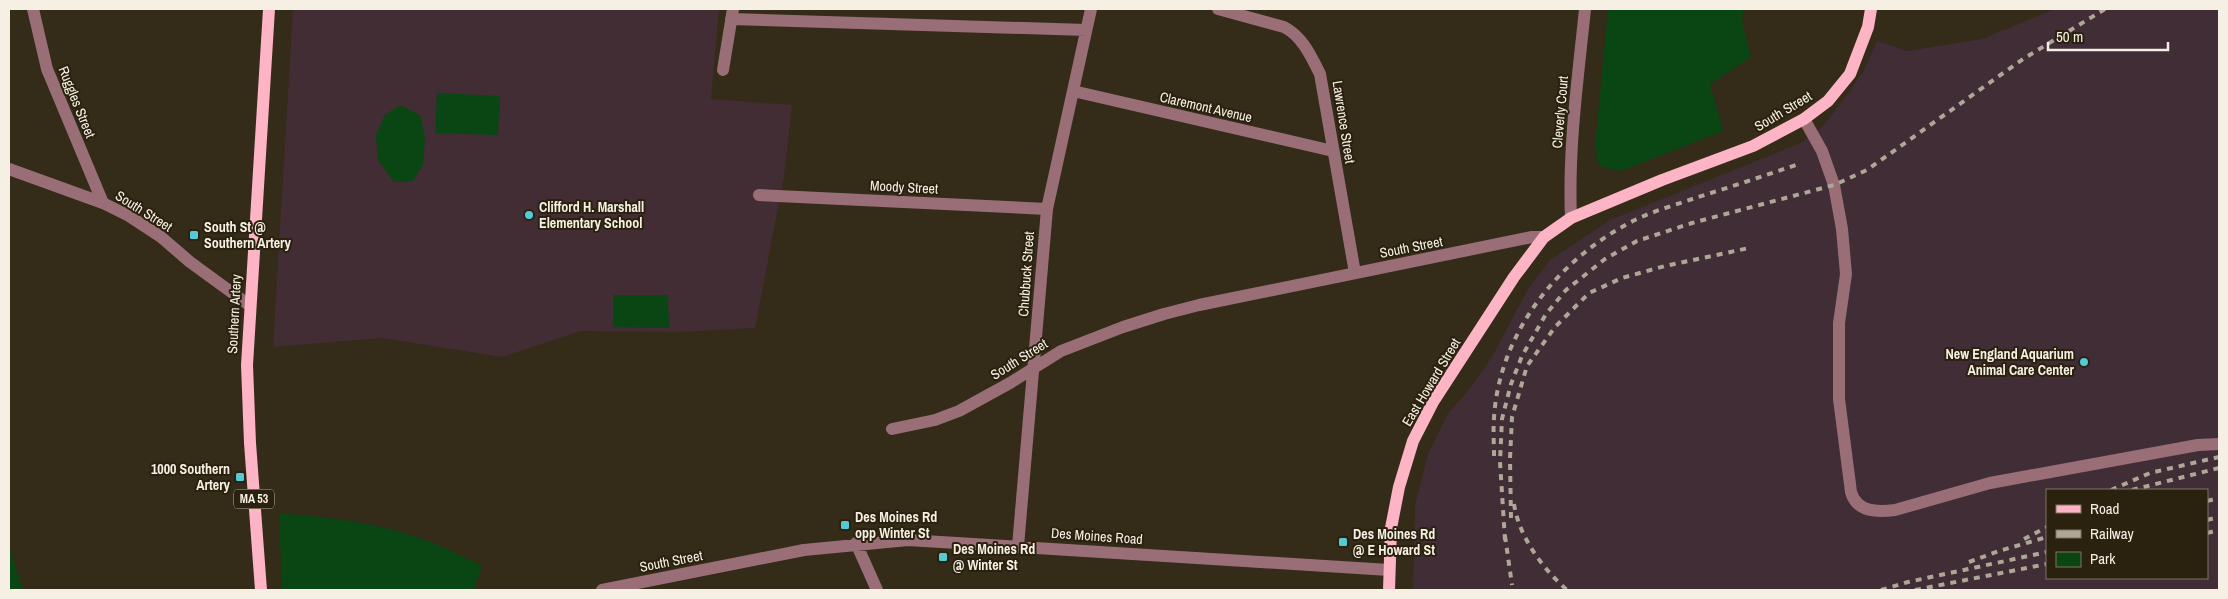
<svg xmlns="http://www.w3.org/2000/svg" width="2228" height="599" viewBox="0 0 2228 599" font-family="'Archivo Narrow',sans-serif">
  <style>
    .industrial { fill: #402d35; fill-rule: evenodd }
    .education { fill: #412d33 }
    .green { fill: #094614 }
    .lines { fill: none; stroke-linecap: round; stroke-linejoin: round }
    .minor { stroke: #9a6e77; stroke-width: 12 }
    .major { stroke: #fdb4c4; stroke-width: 12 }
    .rail { stroke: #aea798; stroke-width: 4; stroke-dasharray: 6 6; stroke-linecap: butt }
    .poi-dot { fill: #52cbd7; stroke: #2a210e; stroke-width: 2 }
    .labels { text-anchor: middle; stroke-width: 4; stroke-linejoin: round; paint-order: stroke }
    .shield { fill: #2a210e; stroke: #b9b2a4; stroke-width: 1 }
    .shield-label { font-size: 12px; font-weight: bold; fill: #f6f0e4 }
    .street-label { font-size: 14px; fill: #f6f0e4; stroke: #2a210e }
    .poi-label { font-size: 14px; font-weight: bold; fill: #f6f0e4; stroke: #2a210e; text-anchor: start }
  </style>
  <rect width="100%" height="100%" fill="#342b18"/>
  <path class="industrial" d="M2055,9H2219V590H1413L1415,505L1428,454L1448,413L1468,391L1493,355L1529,287L1550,260L1610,220L1801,143L1823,126L1847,95L1863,72L1877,41L1907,51L1982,39ZM2047,490H2207V578H2047Z"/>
  <path class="education" d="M293,9H719L711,99L792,105L784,177L755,328L680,332L581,331L502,357L382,338L273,347Z"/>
  <path class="green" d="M1608,9H1743L1742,22L1751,57L1710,84L1723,131L1621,171L1599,166L1595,146Z
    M437,93L500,96L498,135L435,133Z
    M400,105L420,115L425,138L423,165L412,182H394L378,160L376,135L385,115Z
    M613,295H668L669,328L613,327Z
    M279,513C316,516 353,520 389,529C421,536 453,551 482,566L474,590H282Z
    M9,546L23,590H9Z"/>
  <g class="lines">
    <path class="minor" d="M33,9L47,69L103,203
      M1218,9L1284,27C1302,36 1311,56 1320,74L1355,273
      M731,19L1086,30
      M723,70L733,9
      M1073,91L1333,151
      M1804,119L1822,151L1834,185L1842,229L1846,274L1839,323V399L1851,492C1857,513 1878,512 1895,510L1990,483L2198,445L2219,444
      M9,169L103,203L129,216L161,237L190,262L249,305
      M759,195L1047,209
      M1571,218C1568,148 1578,78 1585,9
      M892,429L935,420L959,411L1010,383L1061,351L1123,327L1164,314L1199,305L1532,237H1544
      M856,543L877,590
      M1018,546L1047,209L1091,9
      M602,590L804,550L908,540L1389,570"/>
    <path class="major" d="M261,590L250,443L247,365L269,9
      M1389,590L1391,528L1399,487L1413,441L1433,402L1514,277L1544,237L1571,218L1662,180L1753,146L1804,119L1828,101L1850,74L1868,27L1871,9"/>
    <path class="rail" d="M1494,456C1494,444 1493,431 1494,418C1499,333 1558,260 1631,222C1652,211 1676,205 1698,197C1731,187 1763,176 1796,165
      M2111,490L2150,473L2219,457
      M2132,490L2219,468
      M2207,501L2219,498
      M1514,504C1519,537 1543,569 1567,590
      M1511,518L1510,459L1512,417L1527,366L1555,327L1589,293L1622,278L1665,266L1749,248
      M2207,520L2219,517
      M2207,533L2219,530
      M1505,536L1512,585
      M2024,539L2047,527
      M1505,540L1500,462L1502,419L1511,384L1522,356L1546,314L1566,290L1605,259L1637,241L1692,223L1834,185L1867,170L2023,59L2105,9
      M1969,562L1999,551L2047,537
      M1881,590L1908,582L2047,552
      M1915,590L2047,564"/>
  </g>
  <g class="poi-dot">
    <circle cx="529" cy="215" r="5"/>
    <rect x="189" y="230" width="10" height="10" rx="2.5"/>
    <circle cx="2084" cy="362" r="5"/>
    <rect x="235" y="472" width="10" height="10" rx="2.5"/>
    <rect x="840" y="520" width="10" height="10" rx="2.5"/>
    <rect x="1338" y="537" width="10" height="10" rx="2.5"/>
    <rect x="938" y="552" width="10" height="10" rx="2.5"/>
  </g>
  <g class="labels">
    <rect class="shield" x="234" y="489.5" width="40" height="19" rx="4"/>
    <g class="shield-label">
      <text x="254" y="503">MA 53</text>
    </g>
    <g class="street-label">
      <text transform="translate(77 102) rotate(68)" y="5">Ruggles Street</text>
      <text transform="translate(1206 107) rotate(13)" y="5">Claremont Avenue</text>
      <text transform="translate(1783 111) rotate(-31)" y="5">South Street</text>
      <text transform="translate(1560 112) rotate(-85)" y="5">Cleverly Court</text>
      <text transform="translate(1344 122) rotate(81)" y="5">Lawrence Street</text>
      <text transform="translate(904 187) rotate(3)" y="5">Moody Street</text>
      <text transform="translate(144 211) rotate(32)" y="5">South Street</text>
      <text transform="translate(1411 247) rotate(-11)" y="5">South Street</text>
      <text transform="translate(1026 274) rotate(-86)" y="5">Chubbuck Street</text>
      <text transform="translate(234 314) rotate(-87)" y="5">Southern Artery</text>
      <text transform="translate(1019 359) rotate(-32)" y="5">South Street</text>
      <text transform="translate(1431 382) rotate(-59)" y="5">East Howard Street</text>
      <text transform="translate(1097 536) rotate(4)" y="5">Des Moines Road</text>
      <text transform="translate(671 561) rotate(-11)" y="5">South Street</text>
    </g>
    <g class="poi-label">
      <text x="539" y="212">Clifford H. Marshall<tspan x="539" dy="16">Elementary School</tspan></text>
      <text x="204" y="232">South St @<tspan x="204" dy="16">Southern Artery</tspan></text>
      <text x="2074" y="359" text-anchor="end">New England Aquarium<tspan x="2074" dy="16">Animal Care Center</tspan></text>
      <text x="230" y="474" text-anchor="end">1000 Southern<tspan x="230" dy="16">Artery</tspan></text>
      <text x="855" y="522">Des Moines Rd<tspan x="855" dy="16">opp Winter St</tspan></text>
      <text x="1353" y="539">Des Moines Rd<tspan x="1353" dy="16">@ E Howard St</tspan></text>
      <text x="953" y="554">Des Moines Rd<tspan x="953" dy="16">@ Winter St</tspan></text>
    </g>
  </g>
  <rect width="2228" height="599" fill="none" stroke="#f6f0e4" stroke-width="20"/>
  <rect x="2046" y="489" width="162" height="90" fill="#2a210e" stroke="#7c7464"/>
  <rect x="2056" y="505" width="25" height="8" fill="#fdb4c4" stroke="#7c7464"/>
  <text x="2090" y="514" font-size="15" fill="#f6f0e4">Road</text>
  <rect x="2056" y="530" width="25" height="8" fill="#aea798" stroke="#7c7464"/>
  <text x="2090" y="539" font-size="15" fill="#f6f0e4">Railway</text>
  <rect x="2056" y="552" width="25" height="15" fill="#094614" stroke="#7c7464"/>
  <text x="2090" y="564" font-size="15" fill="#f6f0e4">Park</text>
  <path d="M2048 42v8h120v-8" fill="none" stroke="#f6f0e4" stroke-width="2.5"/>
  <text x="2056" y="42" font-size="15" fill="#f6f0e4" stroke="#2a210e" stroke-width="4" paint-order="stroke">50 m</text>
</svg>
